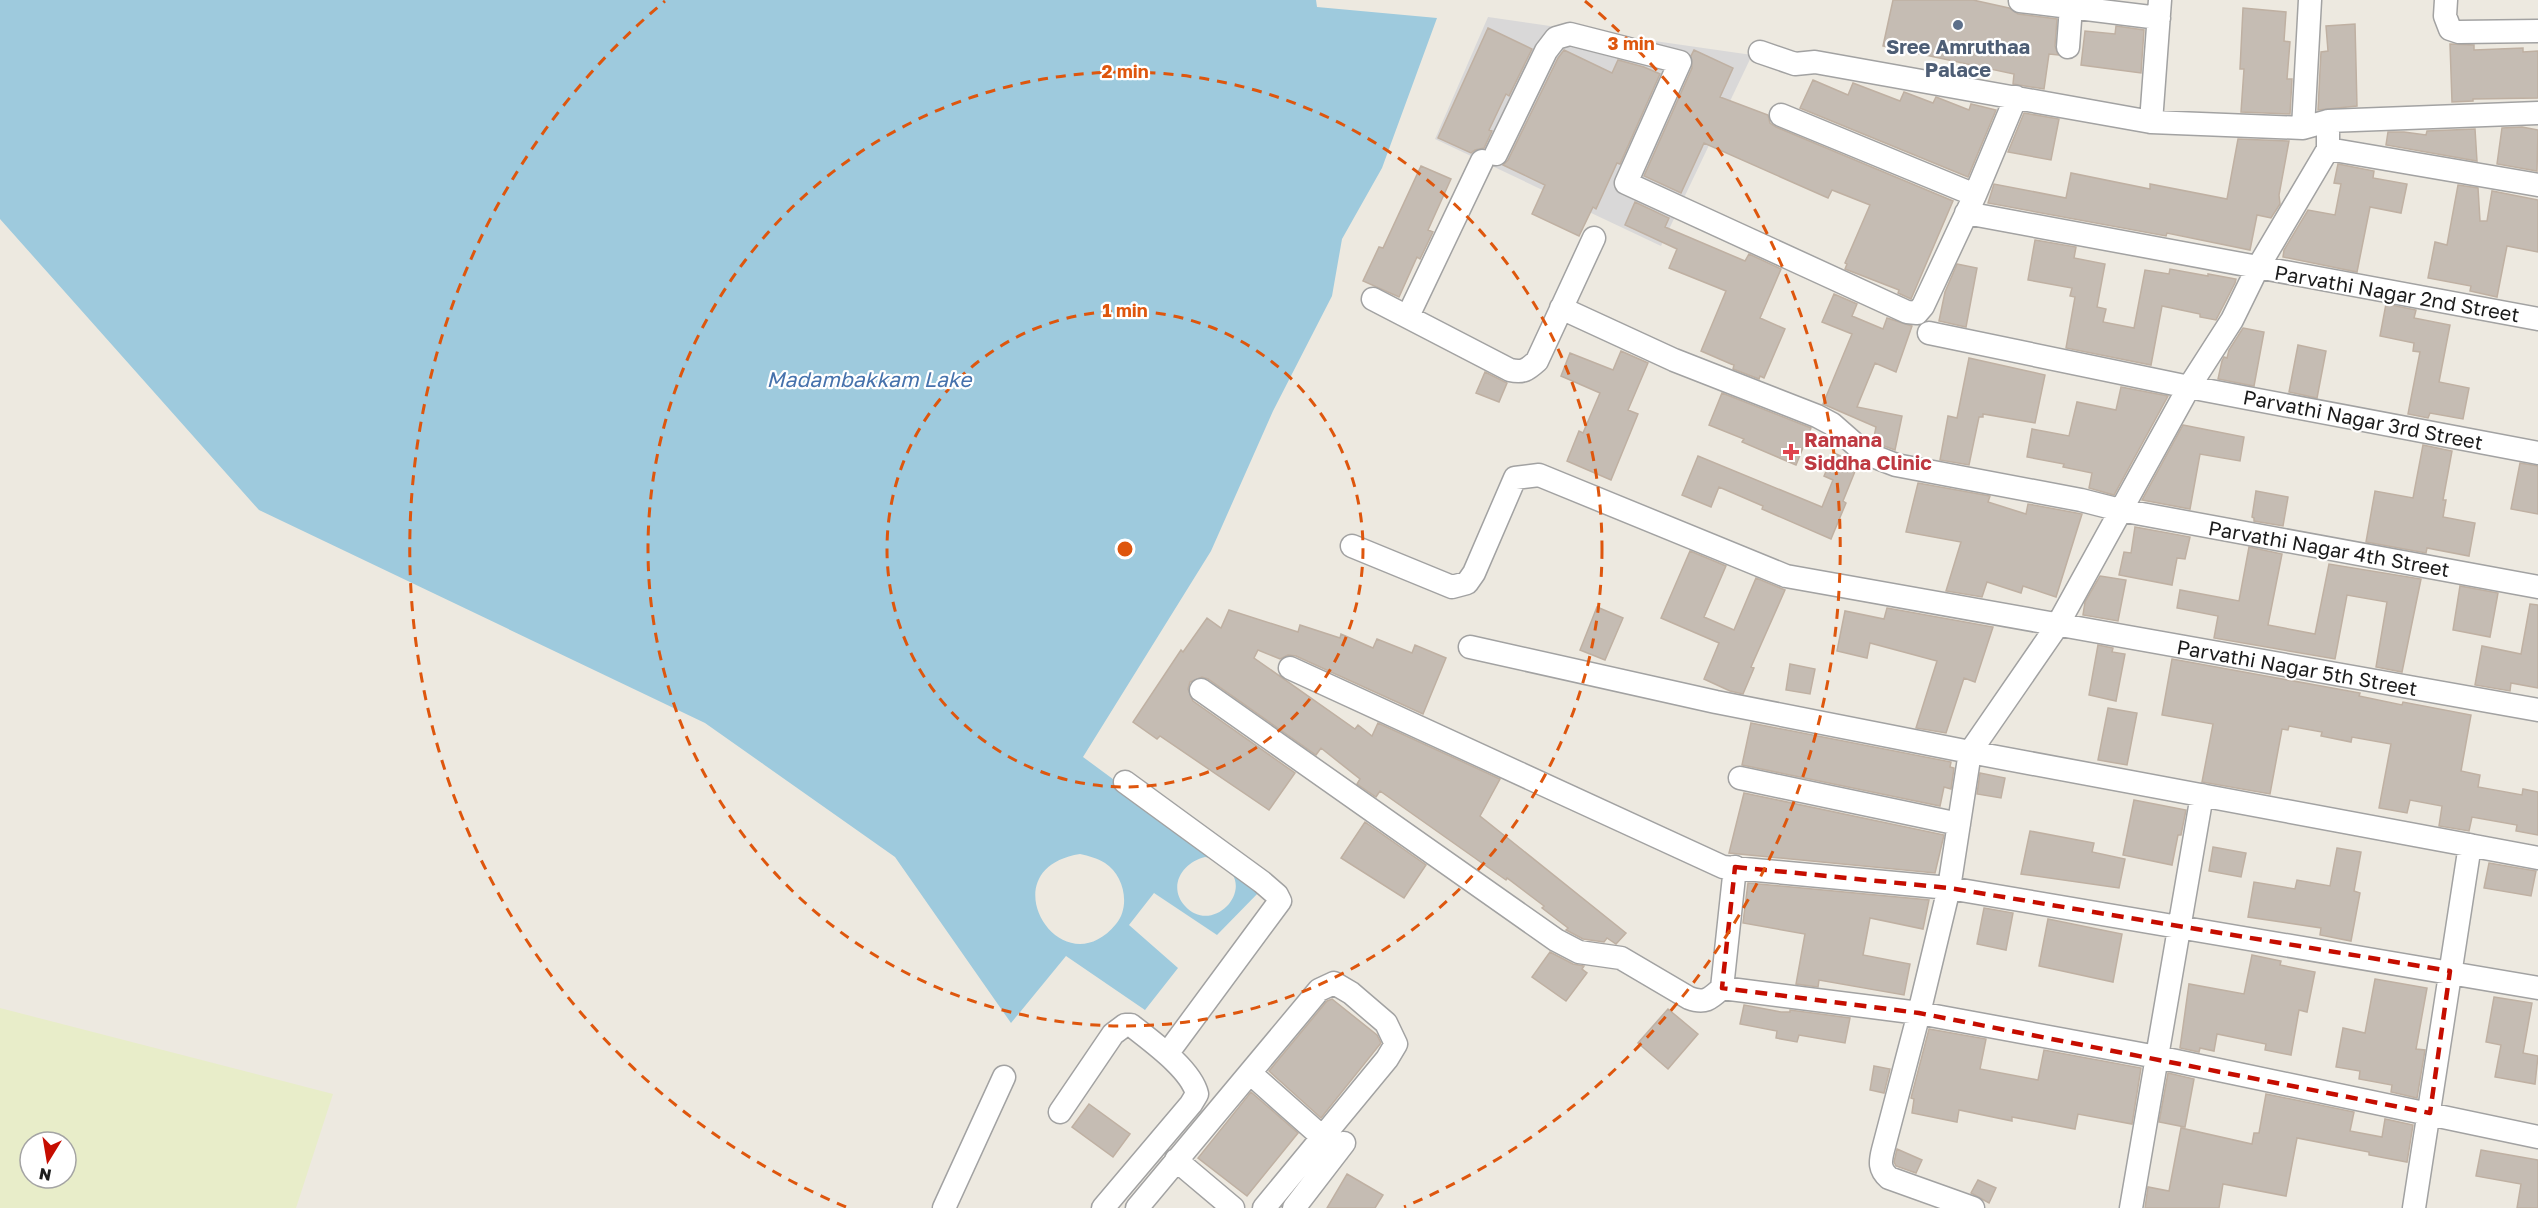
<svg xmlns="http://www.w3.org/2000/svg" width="2538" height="1208" viewBox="0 0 2538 1208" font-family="'Golos Text',sans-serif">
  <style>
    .residential { fill: #d9d8d8 }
    .farmland { fill: #e8edc9; fill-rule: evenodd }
    .water { fill: #9ecadd; fill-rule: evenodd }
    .building { fill: #c5bcb3; stroke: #bfb0a2; stroke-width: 1.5 }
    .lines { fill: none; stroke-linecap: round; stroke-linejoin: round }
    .minor-casing { stroke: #a2a2a2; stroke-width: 25 }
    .minor { stroke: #fff; stroke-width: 22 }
    .marked { fill: none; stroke: #c60d00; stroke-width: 4.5; stroke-dasharray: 12 8; stroke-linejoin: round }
    .ring { fill: none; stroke: #de560d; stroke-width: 3; stroke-dasharray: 10 8 }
    .service-dot { fill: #5c6f8a; stroke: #fff; stroke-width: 2 }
    .health-dot { fill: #e0444e; stroke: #fff; stroke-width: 2 }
    .labels { text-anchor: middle; stroke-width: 4.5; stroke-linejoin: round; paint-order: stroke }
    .service-label { font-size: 20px; font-weight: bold; fill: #4e5e75; stroke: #fff }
    .street-label { font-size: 20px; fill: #1b1b1b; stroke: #fff }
    .health-label { font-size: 20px; font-weight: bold; fill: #be3a42; stroke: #fff; text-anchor: start }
    .water-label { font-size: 21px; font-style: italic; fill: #4672ac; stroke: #fff }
    .centre { fill: #de560d; stroke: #fff; stroke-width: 3 }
    .ring-label { font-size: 18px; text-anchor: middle; font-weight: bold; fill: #de560d; stroke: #fff; stroke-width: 4.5; stroke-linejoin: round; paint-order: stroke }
  </style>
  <rect width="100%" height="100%" fill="#ede9e0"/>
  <path class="residential" d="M1488,17L1752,55L1661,246L1435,139Z"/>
  <path class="farmland" d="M0,1008L333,1094L296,1208H0ZM30,1142H66V1178H30Z"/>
  <path class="water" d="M0,0H1316L1317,7L1437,18L1382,168L1342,239L1332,296L1273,411L1211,551L1083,757L1262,889L1217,935L1154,893L1129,925L1178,968L1145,1010L1066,956L1011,1023L895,857L705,723L259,510L0,219ZM1080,854C1089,856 1097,858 1105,863C1124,875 1131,906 1116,924C1061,991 986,869 1080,854ZM1205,857C1212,858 1216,860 1222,864C1259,887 1213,937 1185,906C1167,886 1183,862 1205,857Z"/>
  <path class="building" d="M1893,0H1973L2009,8L2018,14L2057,19L2055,46L2058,55L2049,54L2044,89L2013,84L2014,74L1883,46Z
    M2243,8L2286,12L2284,41L2290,42L2287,79H2292L2290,114L2241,112L2244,69H2240Z
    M2355,24L2357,106L2318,110L2321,52L2328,51L2326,26Z
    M2116,26L2144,30L2141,73L2081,65L2085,31L2115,34Z
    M1488,28L1532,49L1509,96L1506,94L1489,130L1492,131L1484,148L1475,150L1471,153L1438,138Z
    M2450,44L2474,45V50L2523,48V52L2538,51V98L2473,99V101L2452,102Z
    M1564,50L1612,73L1618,60L1644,67L1660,74L1620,164L1617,163L1596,209L1593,207L1579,236L1532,214L1545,185L1503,165L1508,160L1558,58Z
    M1694,50L1733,68L1720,97L1768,115L1770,123L1776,127L1953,201L1911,299L1898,293L1899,290L1845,269L1847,264L1845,263L1870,205L1832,190L1828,198L1704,143L1681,193L1644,176L1692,68L1691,56Z
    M1813,80L1848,95L1853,83L1900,101L1904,92L1933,103L1936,97L1969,110L1971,104L1996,110L1968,177L1800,108Z
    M2024,113L2059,119L2051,160L2008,152Z
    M2522,127L2538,130L2537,171L2497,164L2502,128Z
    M2475,129L2477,161L2386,145L2388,132H2404L2426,135L2427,131Z
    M2238,139L2289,141L2279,195L2280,204L2271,218L2257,215L2250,250L2167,233L2166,236L1988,203L1994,184L2066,198L2071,173L2150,189V184L2227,199Z
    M2338,164L2374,171L2373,178L2407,184L2401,213L2370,207L2357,272L2283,257L2284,250L2308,210L2335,215L2341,184L2334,183Z
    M1421,166L1451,179L1428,230L1433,232L1420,259L1417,257L1399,297L1363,281L1379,247L1383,248Z
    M2458,185L2478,188L2480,221H2487L2492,191L2538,200V252L2507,246L2497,297L2470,291L2471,286L2428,278L2435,242L2447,245Z
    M1635,202L1669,218L1665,227L1745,261L1749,254L1781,269L1760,318L1785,329L1764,378L1760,376L1759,379L1733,369L1734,365L1731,364L1701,351L1726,291L1669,268L1677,249L1625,225Z
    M2035,240L2076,247L2074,258L2105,264L2097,307L2106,309L2103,322L2134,328L2145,270L2169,274L2170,269L2208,276V274L2236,279L2235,283L2216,320L2200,317V314L2162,306L2151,365L2066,348L2075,297L2070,296L2072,288L2028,280Z
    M1957,264L1977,268L1966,327L1939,321L1945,292Z
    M1834,294L1857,304L1852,316L1883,329L1887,318L1912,326L1896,372L1875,363L1857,407L1902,416L1895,450L1873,442L1876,427L1823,404L1852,334L1822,322Z
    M2386,304L2416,310L2414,318L2450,325L2439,382L2469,388L2463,419L2430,413L2428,418L2408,414L2420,352L2413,351L2414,343L2380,336Z
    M2243,328L2264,332L2254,386L2218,379L2222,361L2224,357L2227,358L2229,350Z
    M2298,345L2326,351L2317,398L2289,392Z
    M1621,351L1648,363L1628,410L1638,414L1611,480L1567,461L1579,431L1583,433L1600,393L1561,376L1570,353L1613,370Z
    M1969,358L2045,375L2035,423L1983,414V417H1979L1969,465L1940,460L1948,416L1957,418Z
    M1485,372L1507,383L1499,402L1476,393Z
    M2121,387L2168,396L2114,495L2089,488L2092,473L2063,467L2064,464L2027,457L2032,429L2069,436L2077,402L2116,410Z
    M1722,393L1811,428L1796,465L1742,442L1744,439L1709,425Z
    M2183,425L2244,437L2240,461L2200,454L2190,509L2142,500Z
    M2423,445L2452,451L2443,500H2446L2443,517L2475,523L2469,556L2427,548L2426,553L2366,542L2375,491L2413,498Z
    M1834,453L1858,464L1843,501L1846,503L1831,539L1762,509L1763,506L1719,487L1711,507L1682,495L1698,456L1822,507L1833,480L1824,476Z
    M2520,463L2538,466V514L2511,509Z
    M1918,483L1990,496L1988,502L2026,514L2028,504L2082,514L2056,597L2023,586L2021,593L1987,582L1982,597L1946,591L1961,542L1906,532Z
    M2256,491L2288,497L2283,526L2254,521V518L2252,517Z
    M2135,527L2190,537L2185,559L2177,558L2172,585L2119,575L2124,552L2131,553Z
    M2249,547L2282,554L2268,625L2315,634L2329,564L2421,579L2402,672L2376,667L2387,602L2347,595L2335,659L2214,638L2218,616L2177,608L2180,590L2239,601Z
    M1690,551L1726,566L1704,617L1734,630L1756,578L1785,590L1751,667L1754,668L1743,694L1730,691L1704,679L1719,643L1661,618Z
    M2100,576L2126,580L2118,621L2083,615L2085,602Z
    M2460,586L2498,593L2490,637L2453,630Z
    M2530,604L2538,605V688L2511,683L2510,691L2475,685L2482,646L2521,654Z
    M1597,607L1623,618L1605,660L1580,650Z
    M1887,608L1993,627L1975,682L1964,678L1946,733L1916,728L1937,661L1870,643L1867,658L1837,651L1845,611L1884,619Z
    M1229,610L1298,632L1300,625L1340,638L1341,634L1373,648L1377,639L1412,653L1415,645L1446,658L1423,714L1296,656L1288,655L1280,659L1258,650L1254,658L1355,729L1358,725L1372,736L1378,723L1500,779L1480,816L1626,933L1616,944L1607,938L1604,942L1583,939L1566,930L1568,928L1542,908L1544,906L1507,878L1506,880L1380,791L1376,797L1357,784L1360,779L1321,748L1316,755L1208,679L1202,677L1190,682L1188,689L1193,701L1295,773L1269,810L1160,736L1157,739L1133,722L1181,650L1183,652L1207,618L1221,628Z
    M2098,645L2113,648L2112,652L2125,654L2116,701L2089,695Z
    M2172,659L2360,693L2359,696L2402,705L2403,702L2471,715L2461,771L2480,775L2478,787L2522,795L2523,789L2538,792V835L2516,831L2517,825L2472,817L2469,831L2439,826L2442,806L2410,800L2407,813L2379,808L2391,744L2352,737L2351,742L2321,736L2322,732L2289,726L2288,730L2282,729L2270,794L2202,782L2213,724L2162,715Z
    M1790,664L1815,669L1810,694L1786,690Z
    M2108,708L2137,713L2127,765L2098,760Z
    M1751,723L1951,762L1950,767L1954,768L1951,789L1944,787L1940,806L1742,765Z
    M1980,773L2005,778L2001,798L1977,794Z
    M1744,793L1944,835L1935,873L1729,853Z
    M2134,800L2186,810L2181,835H2178L2172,865L2123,855Z
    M1365,822L1426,865L1404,898L1341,858Z
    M2030,831L2094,843L2092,852L2125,859L2119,888L2021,874Z
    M2213,847L2246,853L2241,877L2209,871Z
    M2337,848L2361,852L2354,891L2360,893L2351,941L2320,935L2321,928L2248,917L2254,882L2295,889L2297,880L2330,886Z
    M2489,863L2536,871L2531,896L2484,888Z
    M1748,883L1929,900L1923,929L1870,918L1863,955L1910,964L1904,995L1819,980L1818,987L1796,984L1805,934L1743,923Z
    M1984,908L2013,913L2006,950L1977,944Z
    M2048,919L2122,934L2113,982L2039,966Z
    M1550,952L1573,964L1584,966L1582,969L1587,973L1566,1001L1532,977Z
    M2252,955L2281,961L2280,965L2315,972L2307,1012L2299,1010L2291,1055L2265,1050L2266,1044L2217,1034L2214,1051L2200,1048L2199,1052L2180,1048L2189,984L2244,994Z
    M2375,979L2427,988L2416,1049L2425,1050L2417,1098L2391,1092L2392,1085L2359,1079L2360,1071L2336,1067L2343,1028L2365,1033Z
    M2494,997L2532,1003L2523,1053L2538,1056L2535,1084L2495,1077L2501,1045L2486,1042Z
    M1332,999L1377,1035L1381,1043L1321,1118L1269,1071L1327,1001Z
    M1744,1005L1781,1012H1790V1010L1850,1018L1845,1043L1799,1035L1797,1042L1776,1038L1777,1031L1740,1024Z
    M1668,1009L1698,1034L1668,1069L1638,1043Z
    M1929,1029L1986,1039L1980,1069L2038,1080L2044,1050L2141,1068L2132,1124L2078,1114L2075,1129L2012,1117V1121L1959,1110L1957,1122L1912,1113L1914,1099L1911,1098Z
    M1874,1066L1890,1069L1884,1093L1870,1090Z
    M2168,1073L2194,1079L2185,1127L2159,1122Z
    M1251,1092L1298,1133L1247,1196L1198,1158Z
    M2266,1094L2354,1112L2350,1131L2382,1137L2385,1119L2413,1125L2407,1162L2369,1155V1152L2297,1138L2286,1196L2223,1184L2219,1208H2145L2148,1187L2169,1191L2181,1128L2252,1144L2254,1133H2259Z
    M1089,1104L1130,1134L1113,1157L1072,1127Z
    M1897,1149L1922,1160L1916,1173L1896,1166L1894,1162Z
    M2481,1150L2538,1160V1208H2517L2521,1184L2476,1176Z
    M1347,1174L1383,1195L1375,1208H1327Z
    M1978,1180L1996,1188L1989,1203L1971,1193Z"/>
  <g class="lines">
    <defs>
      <path id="minor" d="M2446,0L2445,16L2450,29L2459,32L2538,31
        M2020,1L2159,18
        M2068,47L2071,7
        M1760,52L1795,64L1815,62L2151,122L2303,128L2328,121L2538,113
        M1781,115L1975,195
        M2151,122L2160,0
        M2303,128L2310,0
        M2328,149L2538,185
        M1496,154L1546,51L1556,38L1570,34L1680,62L1626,183L1907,312L1917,313L1923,306L1975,195L2016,97
        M1966,213L2538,319
        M1373,299L1510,370C1523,373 1527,370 1537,361L1594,238
        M1561,308L1674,360L1817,416L1832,424L1865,453L1896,465L2081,500L2120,510L2538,587
        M1408,316L1482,161
        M1929,333L2189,387L2538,453
        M1352,546L1452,587L1467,583L1474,573L1515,478L1539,475L1786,576L2538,710
        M1470,647L1716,702L1970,752L2538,858
        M1290,668L1723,867L1949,888L2538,988
        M1201,690L1556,940L1579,952L1621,958L1689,998C1705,1004 1710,999 1722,988L1919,1013L1949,888L1970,752L2057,626L2189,387L2232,320L2257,269L2328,149V121
        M1740,778L1959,824
        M1125,782L1262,882L1277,895L1280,901L1167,1054
        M1722,988L1735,867
        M1250,1073L1338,1151
        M1060,1112L1113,1034L1125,1025H1131C1151,1041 1191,1069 1197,1094L1191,1104L1103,1208
        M1176,1160L1233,1208
        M944,1208L1004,1077
        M1137,1208L1319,990L1334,983L1351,993L1386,1023L1396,1044L1387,1059L1264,1208
        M1294,1208L1344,1143
        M1973,1208L1889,1178C1879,1169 1880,1162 1883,1150L1919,1013L2157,1057L2538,1137
        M2131,1208L2202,795
        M2414,1208L2470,845"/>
    </defs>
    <use href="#minor" class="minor-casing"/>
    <use href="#minor" class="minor"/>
  </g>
  <path class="marked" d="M1735,867L1949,888L2450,971L2430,1113L1919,1013L1722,988Z"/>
  <g class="ring">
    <circle cx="1125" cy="549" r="238"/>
    <circle cx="1125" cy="549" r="477"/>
    <path d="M846 1207A715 715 0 0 1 665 1M1585 1A715 715 0 0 1 1404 1207"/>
  </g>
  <circle class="service-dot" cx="1958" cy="25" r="6"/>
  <path class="health-dot" d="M1788 443h6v6h6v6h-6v6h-6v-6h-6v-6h6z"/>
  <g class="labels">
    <g class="service-label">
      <text x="1958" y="54">Sree Amruthaa<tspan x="1958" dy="23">Palace</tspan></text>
    </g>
    <g class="street-label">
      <text transform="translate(2397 294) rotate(10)" y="7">Parvathi Nagar 2nd Street</text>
      <text transform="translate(2363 420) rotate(11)" y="7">Parvathi Nagar 3rd Street</text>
      <text transform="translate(2329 549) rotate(10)" y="7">Parvathi Nagar 4th Street</text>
      <text transform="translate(2297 668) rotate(10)" y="7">Parvathi Nagar 5th Street</text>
    </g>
    <g class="health-label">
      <text x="1804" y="447">Ramana<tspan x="1804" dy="23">Siddha Clinic</tspan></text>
    </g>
    <g class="water-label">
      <text x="869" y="387">Madambakkam Lake</text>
    </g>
  </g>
  <circle cx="1125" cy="549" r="9" class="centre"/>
  <g class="ring-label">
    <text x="1631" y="50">3 min</text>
    <text x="1125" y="78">2 min</text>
    <text x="1125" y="317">1 min</text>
  </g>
  <g transform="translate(48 1160) rotate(191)"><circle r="28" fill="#ffffff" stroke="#a4a4a4" stroke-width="1.5"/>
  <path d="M0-4.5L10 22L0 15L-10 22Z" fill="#c60d00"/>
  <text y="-9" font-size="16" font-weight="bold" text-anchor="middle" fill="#1b1b1b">N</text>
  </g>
</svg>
